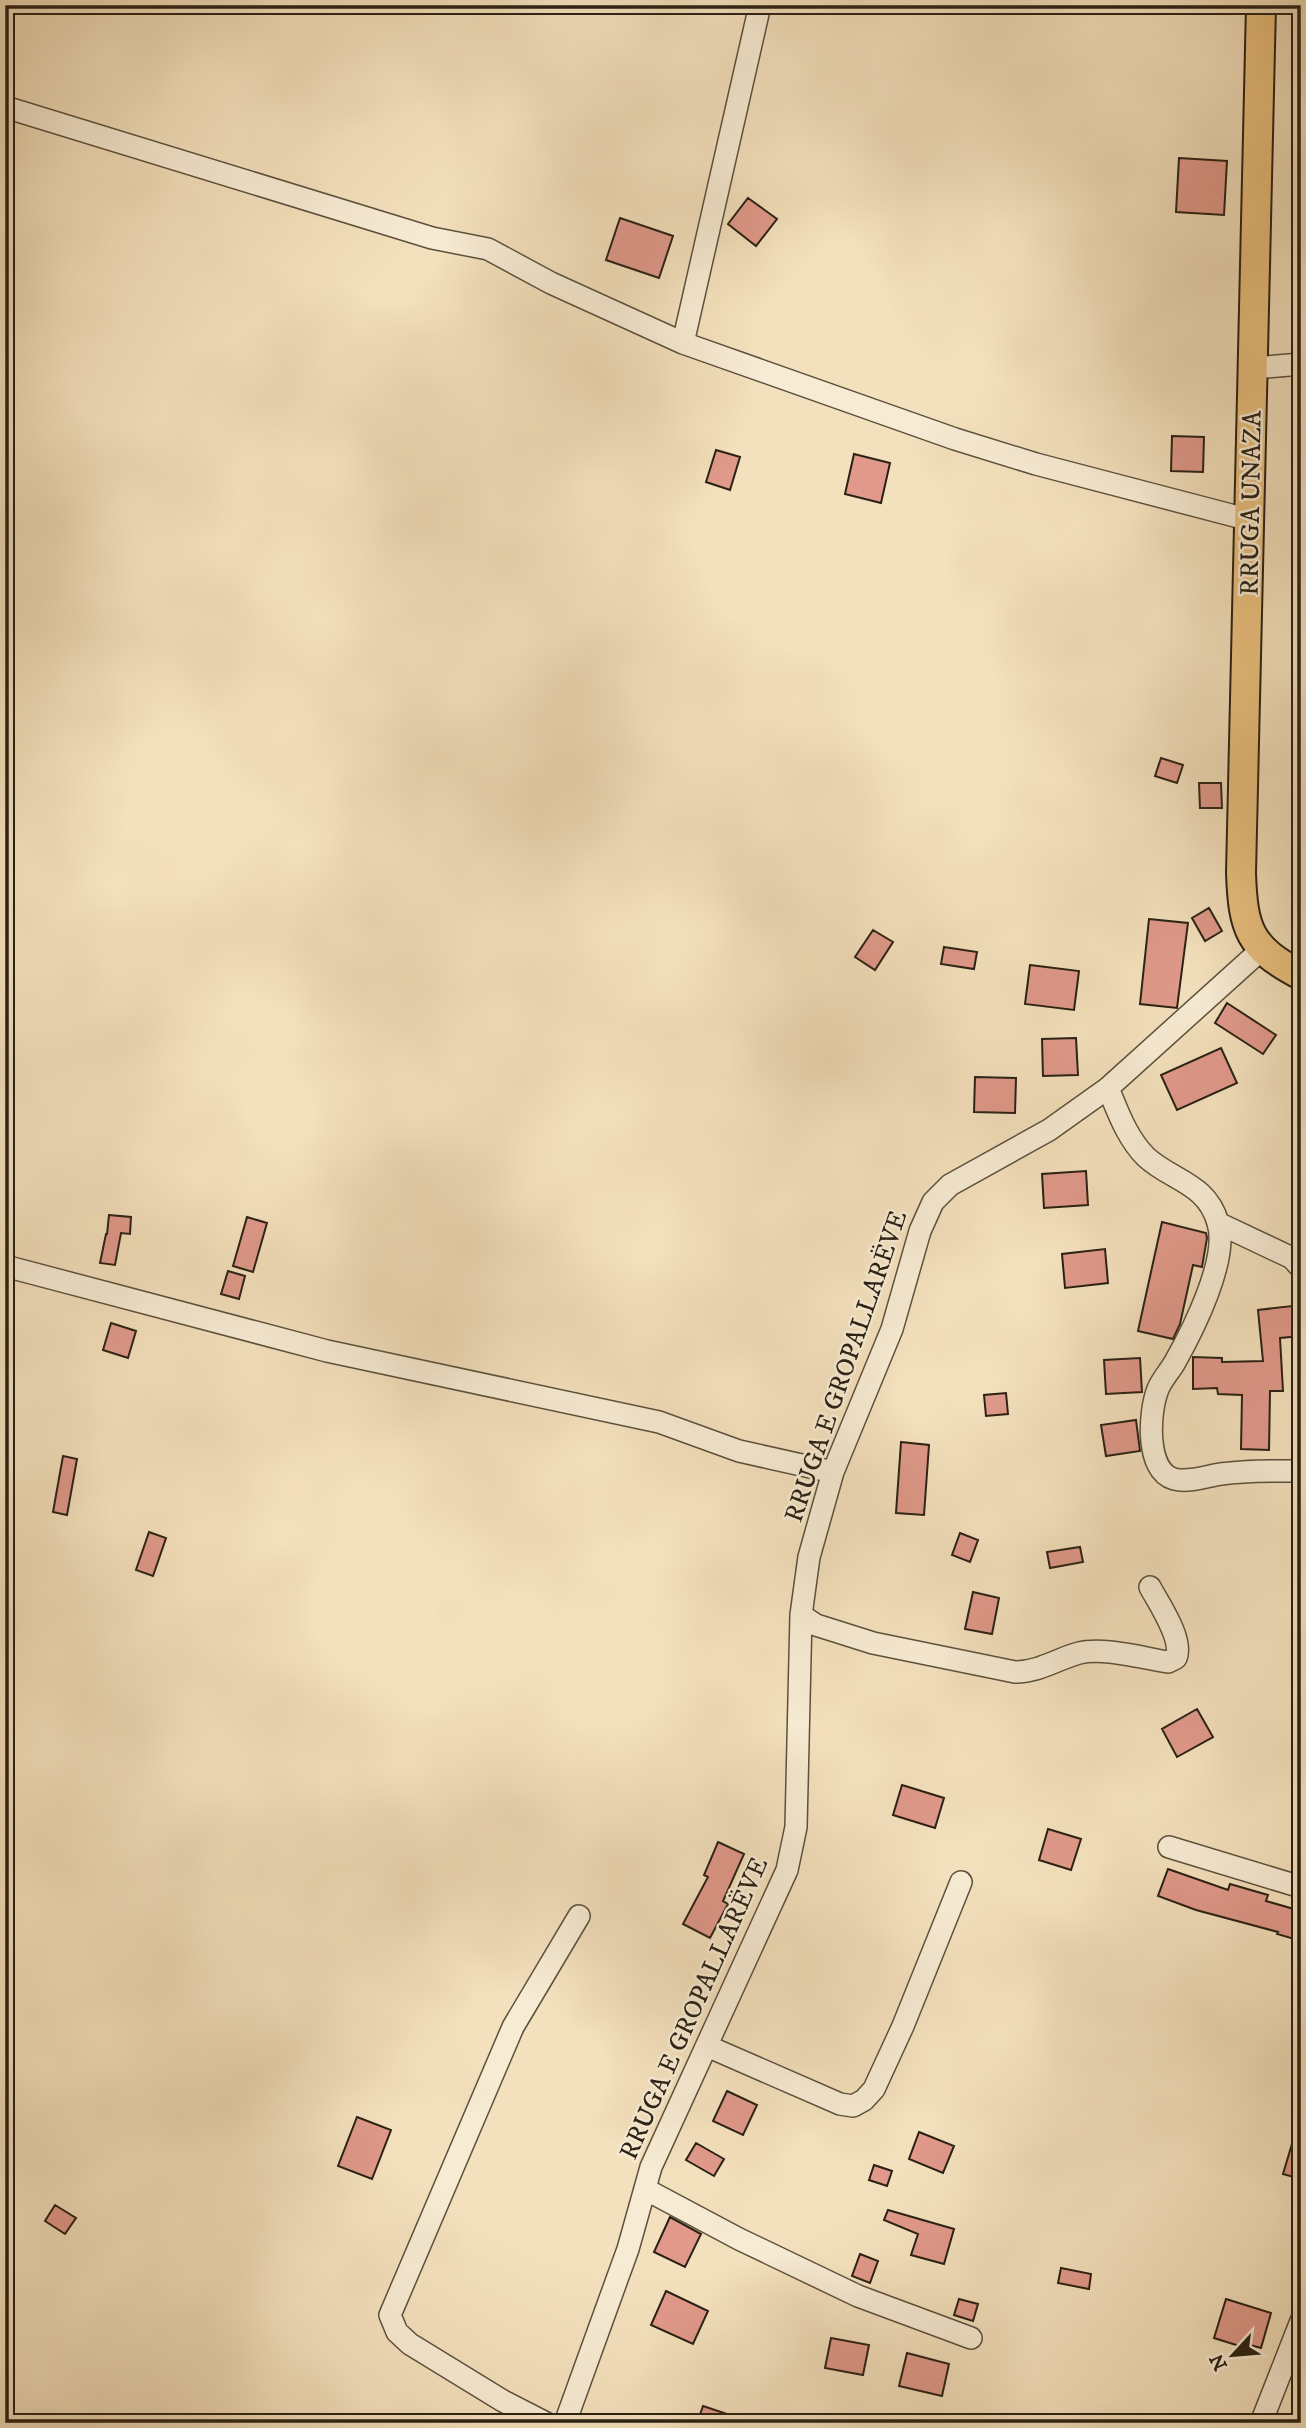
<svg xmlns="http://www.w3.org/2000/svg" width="1306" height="2428" viewBox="0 0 1306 2428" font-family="'IM FELL DW Pica',serif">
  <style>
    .building { fill: #e0998a; stroke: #2a2114; stroke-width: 2 }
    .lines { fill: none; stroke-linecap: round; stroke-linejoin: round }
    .minor-casing { stroke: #5c513e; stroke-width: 24 }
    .major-casing { stroke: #2a2114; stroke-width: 32 }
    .minor { stroke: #f7ebd3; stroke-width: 21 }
    .major { stroke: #eac07e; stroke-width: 28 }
    .labels { text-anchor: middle; stroke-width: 5; stroke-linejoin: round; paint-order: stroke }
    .street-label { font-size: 26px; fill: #2a2114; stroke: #f7ebd3 }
  </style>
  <rect width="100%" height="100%" fill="#f3e0bc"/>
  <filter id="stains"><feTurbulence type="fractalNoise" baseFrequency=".00286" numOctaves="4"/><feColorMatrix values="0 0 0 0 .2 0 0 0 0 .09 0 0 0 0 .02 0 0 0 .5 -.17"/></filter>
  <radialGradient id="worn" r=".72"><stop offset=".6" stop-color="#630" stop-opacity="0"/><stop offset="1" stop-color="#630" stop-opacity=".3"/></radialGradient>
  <path class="building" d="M1179,158L1227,161L1224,215L1176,212Z
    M748,198L777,219L756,246L728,224Z
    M620,218L673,236L659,278L606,260Z
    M1172,436L1204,437L1203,472L1171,471Z
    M716,450L740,457L730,490L706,482Z
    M854,454L890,463L881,503L845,494Z
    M1161,758L1183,765L1177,783L1155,776Z
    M1199,783H1221L1222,808H1200Z
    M1209,908L1222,931L1205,941L1192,918Z
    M1149,919L1188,923L1177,1008L1140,1004Z
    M873,930L893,942L875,970L855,957Z
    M944,947L977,952L974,969L941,964Z
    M1030,965L1079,971L1074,1010L1025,1004Z
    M1227,1003L1276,1035L1263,1054L1215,1023Z
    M1076,1038L1078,1075L1043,1076L1042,1039Z
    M1221,1048L1237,1083L1177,1110L1161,1075Z
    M975,1077L1016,1078L1015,1113L974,1112Z
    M1086,1171L1088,1205L1044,1208L1042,1174Z
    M109,1215L131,1217L130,1234L121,1233L115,1265L100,1263L106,1234H107Z
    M247,1217L267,1223L253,1272L233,1266Z
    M1162,1222L1206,1233L1207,1238L1202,1267L1193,1265L1180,1324L1173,1339L1138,1331Z
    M1105,1249L1108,1283L1065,1288L1062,1254Z
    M228,1271L245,1276L239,1299L221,1294Z
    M1301,1305V1336L1280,1338L1283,1391H1270L1269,1450L1241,1449L1242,1395L1218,1394L1217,1388L1193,1389V1357L1222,1358V1362L1263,1361L1258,1310Z
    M111,1323L136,1331L128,1358L103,1350Z
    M1140,1358L1142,1392L1106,1394L1104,1360Z
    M1006,1393L1008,1414L986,1416L984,1395Z
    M1136,1420L1140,1451L1106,1456L1101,1425Z
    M901,1442L929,1445L924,1515L896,1513Z
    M63,1456L77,1459L67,1515L53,1512Z
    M149,1532L166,1538L153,1576L136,1570Z
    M960,1533L978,1540L970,1562L952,1555Z
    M1080,1547L1083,1562L1050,1568L1047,1552Z
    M973,1592L999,1598L992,1634L965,1629Z
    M1197,1709L1213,1737L1177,1757L1162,1729Z
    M902,1785L944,1798L935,1828L893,1815Z
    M1048,1829L1081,1839L1071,1870L1039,1860Z
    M718,1842L744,1854L723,1901L728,1904L710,1938L683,1924L708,1877L704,1875Z
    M1168,1869L1228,1890L1230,1884L1268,1895L1266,1901L1301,1911V1941L1277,1934L1278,1932L1196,1910L1158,1896Z
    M727,2091L757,2105L743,2135L713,2121Z
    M357,2117L391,2130L372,2179L338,2166Z
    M1297,2127H1301V2179L1283,2174Z
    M919,2132L954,2146L943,2173L909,2159Z
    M696,2143L724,2159L714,2176L686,2160Z
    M874,2165L892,2171L887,2186L869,2180Z
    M55,2205L76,2218L65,2234L45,2221Z
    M888,2210L954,2229L944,2264L911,2255L918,2234L884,2220Z
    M670,2217L701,2234L685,2267L654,2252Z
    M860,2254L878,2261L870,2283L852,2276Z
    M1061,2268L1091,2274L1089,2289L1058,2283Z
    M666,2291L708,2311L693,2344L651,2325Z
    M959,2299L978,2304L973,2321L954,2315Z
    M1226,2299L1271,2313L1261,2348L1250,2345L1249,2349L1214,2338Z
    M831,2338L869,2345L863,2375L825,2368Z
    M907,2353L949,2364L942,2396L899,2386Z
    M703,2406L745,2420V2423H697Z"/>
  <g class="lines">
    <defs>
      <path id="minor" d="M5,107L432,238L488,249L551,283L683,343L955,439L1036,464L1250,520
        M683,343L760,5
        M1254,368L1301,364
        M1108,1088C1118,1112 1127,1138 1146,1157C1172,1181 1207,1183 1218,1223C1229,1259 1193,1330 1175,1362C1170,1371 1162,1379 1158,1389C1149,1411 1145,1471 1174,1479C1189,1483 1207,1476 1221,1474C1248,1470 1274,1471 1301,1471
        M1218,1223L1292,1258L1301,1268
        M5,1266L327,1351L659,1422L739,1451L833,1472
        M801,1615L816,1625L873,1643L1015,1672C1039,1672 1057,1659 1079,1653C1103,1647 1143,1658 1168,1662L1176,1658C1184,1640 1159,1604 1150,1587
        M1169,1847L1301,1887
        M707,2046L840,2104L853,2106L864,2100L874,2089L903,2026L961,1882
        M645,2189L739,2239L858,2296L971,2338
        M546,2423L503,2401L410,2344L397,2332L390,2315L513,2027L579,1916
        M565,2423L628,2249L651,2167L787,1870L796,1827L801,1615L809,1557L833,1472L892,1329L920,1231L933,1202L950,1185L1049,1130L1108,1088L1261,950
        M1261,2423L1301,2321"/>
      <path id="major" d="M1261,5L1241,873C1243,929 1249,948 1301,975"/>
    </defs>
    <use href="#minor" class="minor-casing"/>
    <use href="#major" class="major-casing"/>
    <use href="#minor" class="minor"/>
    <use href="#major" class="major"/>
  </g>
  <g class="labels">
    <g class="street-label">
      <text transform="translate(1250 503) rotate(-89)" y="9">RRUGA UNAZA</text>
      <text transform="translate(845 1366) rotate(-71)" y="9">RRUGA E GROPALLARËVE</text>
      <text transform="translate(693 2008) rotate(-66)" y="9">RRUGA E GROPALLARËVE</text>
    </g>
  </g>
  <rect width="1306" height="2428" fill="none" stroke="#f3e0bc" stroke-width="28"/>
  <rect x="7" y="7" width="1292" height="2414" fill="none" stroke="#2a2114" stroke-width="3.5"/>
  <rect x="14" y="14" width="1278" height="2400" fill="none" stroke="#2a2114" stroke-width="2"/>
  <g transform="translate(1233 2355) rotate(244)" stroke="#f7ebd3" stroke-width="5" paint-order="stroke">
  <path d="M0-5L12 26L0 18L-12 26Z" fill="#2a2114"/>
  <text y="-10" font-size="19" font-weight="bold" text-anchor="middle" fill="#2a2114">N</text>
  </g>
  <rect width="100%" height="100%" filter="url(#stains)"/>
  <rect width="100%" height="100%" fill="url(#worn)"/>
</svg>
